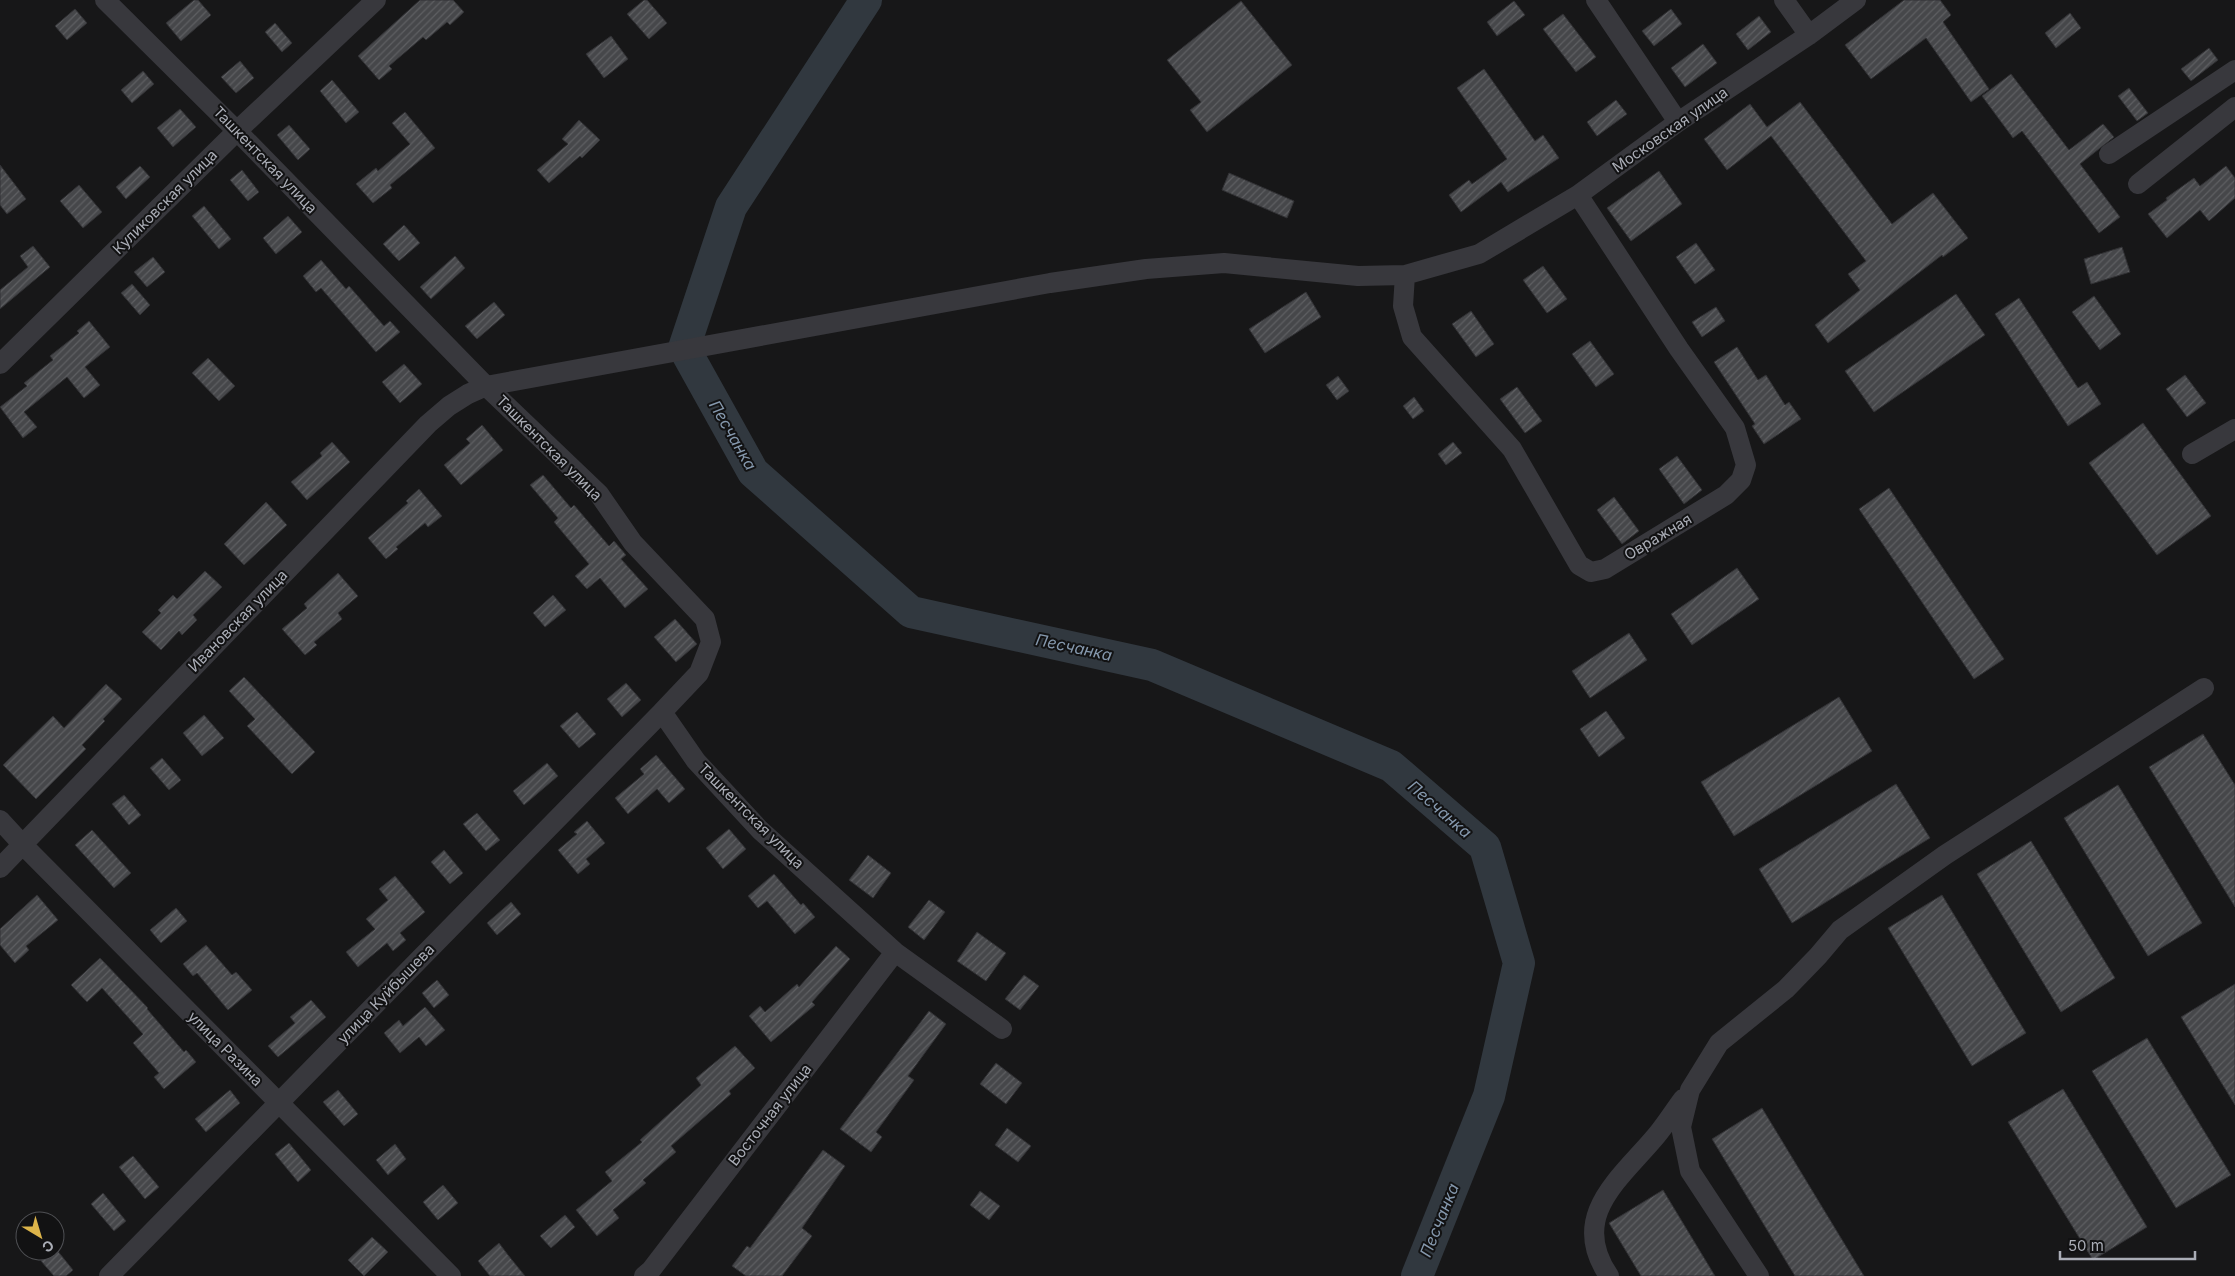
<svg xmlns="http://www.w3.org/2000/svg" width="2235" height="1276" viewBox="0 0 2235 1276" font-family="Inter,sans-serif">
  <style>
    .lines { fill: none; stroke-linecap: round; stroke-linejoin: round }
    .river { stroke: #31383f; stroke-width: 32 }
    .building { fill: url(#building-hatch); stroke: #313134 }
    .minor { stroke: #38383d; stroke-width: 20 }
    .labels { text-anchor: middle; stroke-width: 4; stroke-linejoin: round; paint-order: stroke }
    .street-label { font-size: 15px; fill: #aaadb6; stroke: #121213 }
    .water-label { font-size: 16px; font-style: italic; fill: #8598ad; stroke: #121213 }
  </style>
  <defs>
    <pattern id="building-hatch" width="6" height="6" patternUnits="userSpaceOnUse" patternTransform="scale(1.25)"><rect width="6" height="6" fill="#46474a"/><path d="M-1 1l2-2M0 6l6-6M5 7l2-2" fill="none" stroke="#5e5f62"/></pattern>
  </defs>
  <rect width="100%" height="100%" fill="#171718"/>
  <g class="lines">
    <path class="river" d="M866,0L731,207L684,348L753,472L911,612L1152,665L1391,766L1485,847L1519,963L1489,1096L1417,1276"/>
  </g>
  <path class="building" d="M194,0H198L211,15L181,41L166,23Z
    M420,0H453L464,12L450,25L447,22L426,40L423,37L389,66L392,69L379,80L358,56Z
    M644,0H647L667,23L649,39L627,14Z
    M1904,0H1940L1951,15L1943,22L1989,89L1971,102L1926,38L1871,79L1845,45Z
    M1241,1L1292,65L1207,132L1190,110L1201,102L1167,60Z
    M1514,1L1525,15L1497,36L1487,22Z
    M75,9L87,23L67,40L55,26Z
    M1671,9L1682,24L1654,46L1642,31Z
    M2070,13L2081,28L2056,48L2045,33Z
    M1563,14L1596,57L1576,72L1543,29Z
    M1759,16L1771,32L1748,50L1736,34Z
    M275,23L292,43L282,52L265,32Z
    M611,36L628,59L604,78L586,54Z
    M1703,44L1717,63L1685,87L1671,68Z
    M2209,48L2218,60L2191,81L2181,69Z
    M240,61L254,78L236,93L221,77Z
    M1484,69L1535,141L1543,135L1559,158L1508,192L1501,182L1461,212L1449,195L1469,180L1472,184L1507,159L1457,88Z
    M143,71L154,84L132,103L121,90Z
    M2011,74L2069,150L2103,124L2114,137L2080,164L2120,217L2099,233L2022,131L2013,138L1982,96Z
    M332,80L359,112L346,123L320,91Z
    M2129,88L2148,113L2137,121L2118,96Z
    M1616,100L1627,114L1597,136L1587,122Z
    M1800,102L1892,224L1933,193L1968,238L1943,257L1942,255L1828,343L1815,325L1860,290L1848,274L1866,261L1771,136L1727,170L1704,139L1750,104L1767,127Z
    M180,109L196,127L173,147L157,128Z
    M405,112L435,148L390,185L392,188L373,203L356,184L376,168L378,171L410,144L392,123Z
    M579,120L600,140L582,158L580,156L549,183L537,170L568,144L562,139Z
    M289,125L310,149L298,160L277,135Z
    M0,165L26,199L7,214L0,205Z
    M140,166L150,177L126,199L116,187Z
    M2226,166L2235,178V198L2209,221L2200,210L2167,238L2148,214L2167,200L2166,198L2194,178L2200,186Z
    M242,170L259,192L248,201L230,180Z
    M1659,171L1682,204L1631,241L1607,208Z
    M1229,173L1294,201L1287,218L1222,190Z
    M79,185L102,212L83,228L60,201Z
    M204,206L231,239L219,249L192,216Z
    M288,216L302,232L276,254L263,238Z
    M404,225L420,243L399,261L383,244Z
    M1696,243L1715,270L1695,284L1676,257Z
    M33,246L50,267L0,309V290L28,267L20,256Z
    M2122,247L2130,272L2091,284L2084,259Z
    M455,256L465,268L431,299L420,287Z
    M153,257L165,272L147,287L134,272Z
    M321,260L346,289L349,286L384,326L390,321L400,332L376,352L321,288L316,292L303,276Z
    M1543,266L1567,299L1547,313L1523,280Z
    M132,284L150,305L140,315L121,293Z
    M1306,292L1321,317L1265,353L1249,329Z
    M1956,294L1985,335L1874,412L1845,371Z
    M2094,296L2121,334L2100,350L2072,312Z
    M2019,298L2078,388L2087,382L2101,404L2068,426L1995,314Z
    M494,302L505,315L477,339L465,326Z
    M1716,307L1725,321L1702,337L1692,322Z
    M1471,311L1494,344L1476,357L1452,324Z
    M89,321L110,347L85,367L100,385L84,398L67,377L24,412L37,427L23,438L0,407L27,386L24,383L53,360L50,356L79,333L77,331Z
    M1590,341L1614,374L1596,387L1572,354Z
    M1737,347L1758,380L1766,375L1785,405L1789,402L1801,419L1764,444L1752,426L1755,424L1714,362Z
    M208,358L235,386L219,401L192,373Z
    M404,364L422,384L400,403L382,382Z
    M2185,375L2206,403L2187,417L2166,389Z
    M1338,376L1349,391L1337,400L1326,385Z
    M1517,387L1542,421L1525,433L1500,399Z
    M1414,397L1424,411L1413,419L1403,406Z
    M2143,423L2211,516L2157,555L2089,463Z
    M482,425L503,450L461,485L444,465L470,443L466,439Z
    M332,442L350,462L307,500L291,482L322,456L320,453Z
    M1453,442L1462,453L1446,465L1438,454Z
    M1677,456L1702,490L1684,504L1659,469Z
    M543,475L571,508L574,505L609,546L614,541L626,555L621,559L648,589L625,608L600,578L587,589L575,576L589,564L554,522L558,518L530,485Z
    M1889,488L2004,659L1974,679L1859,509Z
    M419,489L442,516L428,527L425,523L396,547L398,549L386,559L368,538L408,503L406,501Z
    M1614,497L1639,531L1622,544L1597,510Z
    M266,502L287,525L244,565L224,544Z
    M1737,568L1759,599L1692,645L1671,614Z
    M205,571L222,587L193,615L197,620L182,635L179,631L161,650L142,632L161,613L158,610L173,595L177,599Z
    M338,573L358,596L338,613L342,619L314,642L317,645L305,655L282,629L307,608L304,604Z
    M553,595L566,610L545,627L533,613Z
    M675,619L697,644L676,662L654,637Z
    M1629,633L1647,660L1590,698L1572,671Z
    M244,677L315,752L292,774L247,726L255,719L229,691Z
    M626,683L641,700L622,717L607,699Z
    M106,684L122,699L103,719L105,721L82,745L86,749L36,799L3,765L53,716L64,728Z
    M1839,697L1872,751L1734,836L1701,782Z
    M1606,711L1625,738L1599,757L1580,729Z
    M577,712L596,734L579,748L560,726Z
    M204,715L224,738L202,756L183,733Z
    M2203,734L2235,785V907L2149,767Z
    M656,755L685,789L669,803L657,789L628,814L615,798L644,774L640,769Z
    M162,758L181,780L169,790L150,768Z
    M547,763L558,776L524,805L513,791Z
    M1896,784L1930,838L1792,923L1759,869Z
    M2118,785L2202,923L2148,956L2064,818Z
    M124,795L141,815L129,825L112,804Z
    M477,813L500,840L486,851L463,824Z
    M587,821L605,843L586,859L590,864L578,874L558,850L577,834L574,832Z
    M729,829L746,849L723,869L706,848Z
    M92,830L131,873L114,888L75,845Z
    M2031,841L2115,978L2061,1012L1977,874Z
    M444,850L463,873L450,884L431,862Z
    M868,855L891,873L873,898L849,880Z
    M774,874L801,905L803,903L815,917L795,934L767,901L758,908L748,896Z
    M395,876L425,912L400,933L406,940L393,951L387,943L358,967L346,952L375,929L366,919L388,900L379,889Z
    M37,895L58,920L26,946L29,950L15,963L0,945V929Z
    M1942,895L2026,1033L1972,1066L1888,928Z
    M929,900L945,912L924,940L908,927Z
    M511,902L521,914L497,935L487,923Z
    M176,908L187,921L161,943L150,930Z
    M977,932L1006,953L986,981L957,961Z
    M206,945L232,975L236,972L252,990L228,1010L197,973L193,976L183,964Z
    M836,946L850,959L812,1002L815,1005L771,1042L749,1016L760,1006L765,1012L797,984L799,987Z
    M100,958L148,1008L147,1009L184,1052L186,1050L196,1062L164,1089L154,1077L159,1073L133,1043L143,1034L102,988L87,1002L71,985Z
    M1024,975L1039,986L1020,1010L1005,999Z
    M437,980L449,995L434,1008L422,993Z
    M2235,984V1105L2181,1017Z
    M311,1000L326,1017L278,1057L268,1046L295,1023L290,1017Z
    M425,1007L445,1030L426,1046L419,1037L400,1053L384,1033L399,1020L403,1026Z
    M929,1011L946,1024L908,1076L914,1080L876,1132L882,1137L871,1152L840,1129Z
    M2147,1038L2231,1175L2176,1208L2092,1071Z
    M735,1046L755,1068L729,1091L731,1094L671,1146L676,1152L643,1180L646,1183L613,1210L619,1218L597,1236L576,1210L612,1181L605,1172L642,1142L640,1140L701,1085L696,1078Z
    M996,1063L1022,1083L1006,1104L980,1084Z
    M2063,1089L2147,1227L2093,1260L2008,1122Z
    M230,1090L240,1103L206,1132L195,1119Z
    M338,1090L358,1114L344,1126L323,1102Z
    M1762,1108L1864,1276H1795L1712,1139Z
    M1007,1128L1031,1146L1018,1162L995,1145Z
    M289,1143L311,1170L298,1182L275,1154Z
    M395,1144L406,1159L388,1175L376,1160Z
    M823,1150L845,1166L802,1228L812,1236L782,1276H746L732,1266L747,1246L750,1248Z
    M133,1156L159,1187L145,1199L119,1167Z
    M443,1185L458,1203L438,1220L423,1202Z
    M1663,1190L1715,1276H1641L1609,1223Z
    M980,1191L1000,1206L989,1220L970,1205Z
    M103,1193L126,1221L114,1231L91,1204Z
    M565,1215L575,1227L551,1248L540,1236Z
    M372,1237L388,1252L364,1276L348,1260Z
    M499,1243L508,1255L525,1276H490L478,1261Z
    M56,1249L73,1270L66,1276H54L41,1261Z"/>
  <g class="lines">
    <path class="minor" d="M105,0L237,131L486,386L599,494L633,543L705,619L711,642L699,673L662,712L696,761L760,830L895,952L1002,1029
      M1596,0L1678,122
      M1784,0L1809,35
      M2109,154L2235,70
      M2138,184L2235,107
      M1405,275L1403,306L1412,337L1512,449L1579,565L1591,572L1605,569L1726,495L1741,480L1746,465L1735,428L1679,349L1578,195
      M0,364L237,131L376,0
      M2192,454L2235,429
      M0,820L22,844L451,1276
      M0,868L428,424L449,406L468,394L486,386L1050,283L1146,269L1224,263L1358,276L1405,275L1479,254L1578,195L1678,122L1809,35L1856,0
      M109,1276L662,712
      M644,1276L651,1270L895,952
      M1609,1276C1568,1216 1620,1179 1656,1136C1666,1124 1674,1111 1683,1099
      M1759,1276L1690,1171L1681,1127L1690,1090L1719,1043L1786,989L1818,956L1840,930L1945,855L2204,688"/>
  </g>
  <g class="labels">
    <g class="street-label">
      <text transform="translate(1670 130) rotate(-35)" y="5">Московская улица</text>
      <text transform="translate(265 160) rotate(46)" y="5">Ташкентская улица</text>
      <text transform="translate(165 202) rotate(-45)" y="5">Куликовская улица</text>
      <text transform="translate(549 448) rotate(45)" y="5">Ташкентская улица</text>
      <text transform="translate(1658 537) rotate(-31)" y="5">Овражная</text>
      <text transform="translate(238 621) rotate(-46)" y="5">Ивановская улица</text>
      <text transform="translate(751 816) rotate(45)" y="5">Ташкентская улица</text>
      <text transform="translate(386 994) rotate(-46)" y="5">улица Куйбышева</text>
      <text transform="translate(225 1049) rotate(45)" y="5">улица Разина</text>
      <text transform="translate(770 1115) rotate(-52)" y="5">Восточная улица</text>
    </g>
    <g class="water-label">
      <text transform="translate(733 435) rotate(60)" y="6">Песчанка</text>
      <text transform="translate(1074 647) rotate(12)" y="6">Песчанка</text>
      <text transform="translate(1440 809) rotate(41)" y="6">Песчанка</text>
      <text transform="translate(1439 1220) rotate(-68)" y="6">Песчанка</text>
    </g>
  </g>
  <g transform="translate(40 1236) rotate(142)"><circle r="24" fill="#121213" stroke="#4f5054"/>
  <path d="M0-4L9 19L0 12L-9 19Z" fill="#dcb44a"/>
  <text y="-8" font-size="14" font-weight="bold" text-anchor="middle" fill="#aaadb6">С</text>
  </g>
  <path d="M2060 1251v8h135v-8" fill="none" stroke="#aaadb6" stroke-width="2.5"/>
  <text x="2068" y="1251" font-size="15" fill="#aaadb6" stroke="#121213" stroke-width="4" paint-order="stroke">50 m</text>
</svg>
